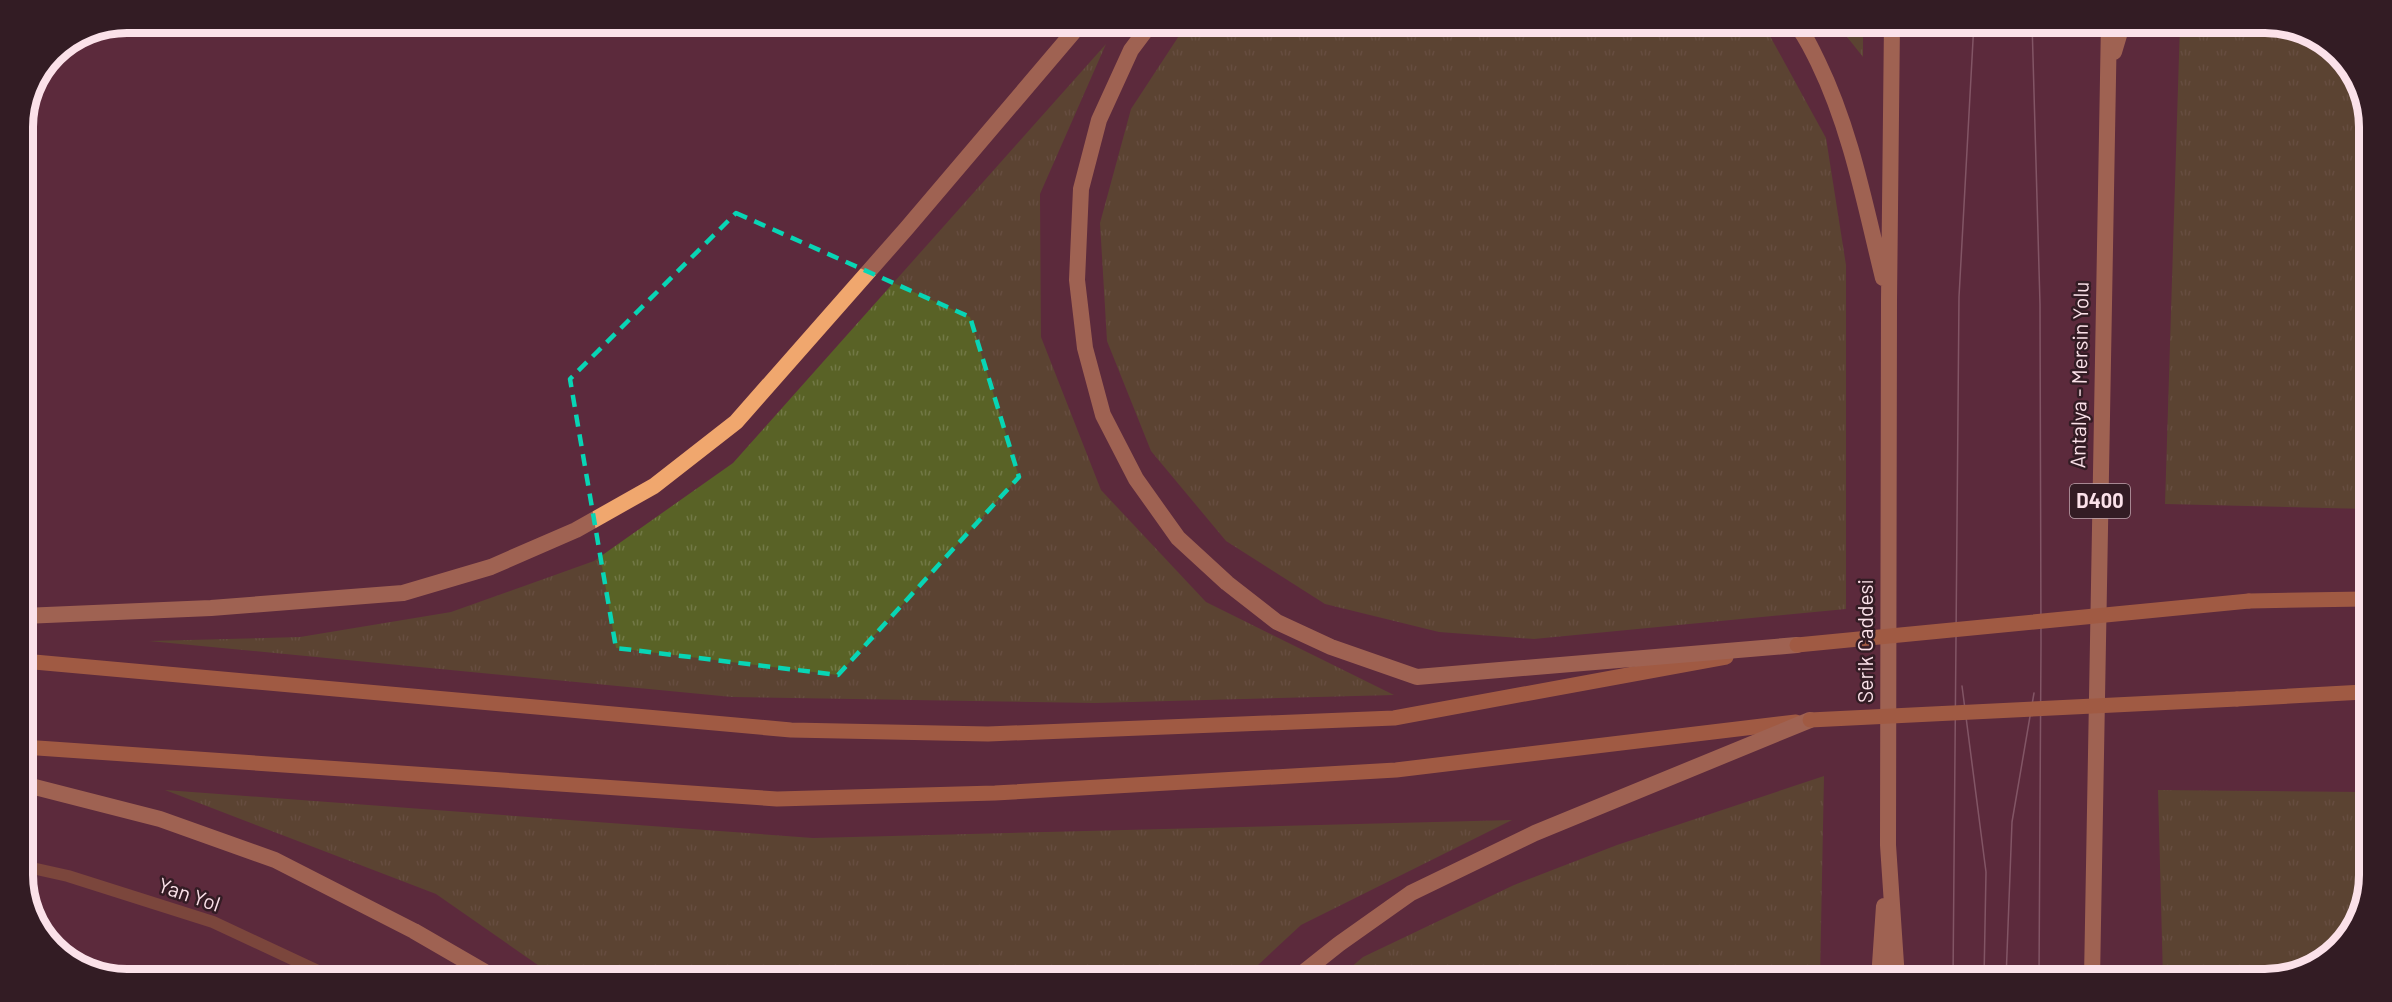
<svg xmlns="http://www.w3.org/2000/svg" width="2392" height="1002" viewBox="0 0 2392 1002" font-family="Barlow,sans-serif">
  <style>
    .grass { fill: url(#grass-tufts) }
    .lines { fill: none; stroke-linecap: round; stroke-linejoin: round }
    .tertiary { stroke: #a0683d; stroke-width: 12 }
    .primary { stroke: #f1964d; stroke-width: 15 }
    .trunk { stroke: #f0a76e; stroke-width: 16 }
    .tram { stroke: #af8a97; stroke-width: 1.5 }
    .primary-bridge { stroke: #f1964d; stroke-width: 15 }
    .marked { fill: none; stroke: #08d5b5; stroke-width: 4.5; stroke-dasharray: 12 8; stroke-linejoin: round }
    .labels { text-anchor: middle; stroke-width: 5; stroke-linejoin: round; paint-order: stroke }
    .shield { fill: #331c24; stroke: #bfa6ae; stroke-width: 1.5 }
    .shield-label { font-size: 20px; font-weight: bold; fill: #fbe1e9 }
    .street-label { font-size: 21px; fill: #fbe1e9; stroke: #331c24 }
    .rim { fill: none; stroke: #fbe1e9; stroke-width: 8 }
  </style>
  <defs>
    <pattern id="grass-tufts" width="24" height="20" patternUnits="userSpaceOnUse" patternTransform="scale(1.5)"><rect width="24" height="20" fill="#596226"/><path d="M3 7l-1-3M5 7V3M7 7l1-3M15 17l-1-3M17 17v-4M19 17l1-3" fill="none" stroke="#727846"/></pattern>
  </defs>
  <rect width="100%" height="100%" fill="#5c2a3d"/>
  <path class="grass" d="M1188,22H1761L1764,25L1826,138L1846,265V609L1534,639L1439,632L1325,604L1226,541L1151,451L1107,341L1100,223L1131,109Z
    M1836,23H1863V57Z
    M2180,23H2265L2305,30L2348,64L2369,120L2366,509L2165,504Z
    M1106,44L1040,194L1041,337L1101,490L1206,602L1394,695L1095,703L732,697L149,641L300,637L451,612L594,561L733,463Z
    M1824,776L1820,979H1337L1363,957L1514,885L1617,845Z
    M165,790L813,838L1512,820L1301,925L1243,979H558L436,894Z
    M2158,790L2363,792L2362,915L2324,962L2266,979H2163Z"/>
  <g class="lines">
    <path class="tertiary" d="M23,866L68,876L213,922L335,979"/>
    <path class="primary" d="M2249,601L2365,599
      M23,661L791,730L988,734L1394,718L1726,657
      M2237,699L2364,692
      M23,747L777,799L995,793L1396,770L1796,722"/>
    <path class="trunk" d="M1152,22L1131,50L1099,120L1081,189L1077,280L1085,348L1103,415L1136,479L1178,538L1227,583L1277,622L1331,647L1417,677L1797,645
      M1794,22C1805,34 1811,48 1818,62C1851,130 1865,205 1883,278
      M1892,22L1889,301L1888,845L1897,979
      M2114,52L2123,22
      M23,616L211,608L403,593L491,567L576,530L654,486L736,422L906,229L1082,22
      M23,784L160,819L275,860L414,931L497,979
      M1295,979L1339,944L1411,893L1535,833L1810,720
      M1879,979L1884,906
      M2092,979L2109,22"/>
    <path class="tram" d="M2032,22L2040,304L2041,643L2039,979
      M1962,686L1986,872L1984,979
      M1953,979L1959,297L1974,22
      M2006,979L2012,822L2034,693"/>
    <path class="primary-bridge" d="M1797,645L2249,601
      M1810,720L2237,699"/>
  </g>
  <path d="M0 0H2392V1002H0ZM736,213L970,317L1019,477L838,675L616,648L570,379Z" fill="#5c2a3d" fill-opacity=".55" fill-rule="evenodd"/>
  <path class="marked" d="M736,213L970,317L1019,477L838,675L616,648L570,379Z"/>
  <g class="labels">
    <rect class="shield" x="2070" y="484" width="60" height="34" rx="4.5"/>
    <g class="shield-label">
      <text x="2100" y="508">D400</text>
    </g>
    <g class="street-label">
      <text transform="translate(2080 375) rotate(-89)" y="7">Antalya - Mersin Yolu</text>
      <text transform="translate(1866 641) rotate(-90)" y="7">Serik Caddesi</text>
      <text transform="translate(189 895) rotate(19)" y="7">Yan Yol</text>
    </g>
  </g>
  <path d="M0 0H2392V1002H0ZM127 33H2265A94 94 0 0 1 2359 127V875A94 94 0 0 1 2265 969H127A94 94 0 0 1 33 875V127A94 94 0 0 1 127 33Z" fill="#331c24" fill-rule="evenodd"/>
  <path class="rim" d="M127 33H2265A94 94 0 0 1 2359 127V875A94 94 0 0 1 2265 969H127A94 94 0 0 1 33 875V127A94 94 0 0 1 127 33Z"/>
</svg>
